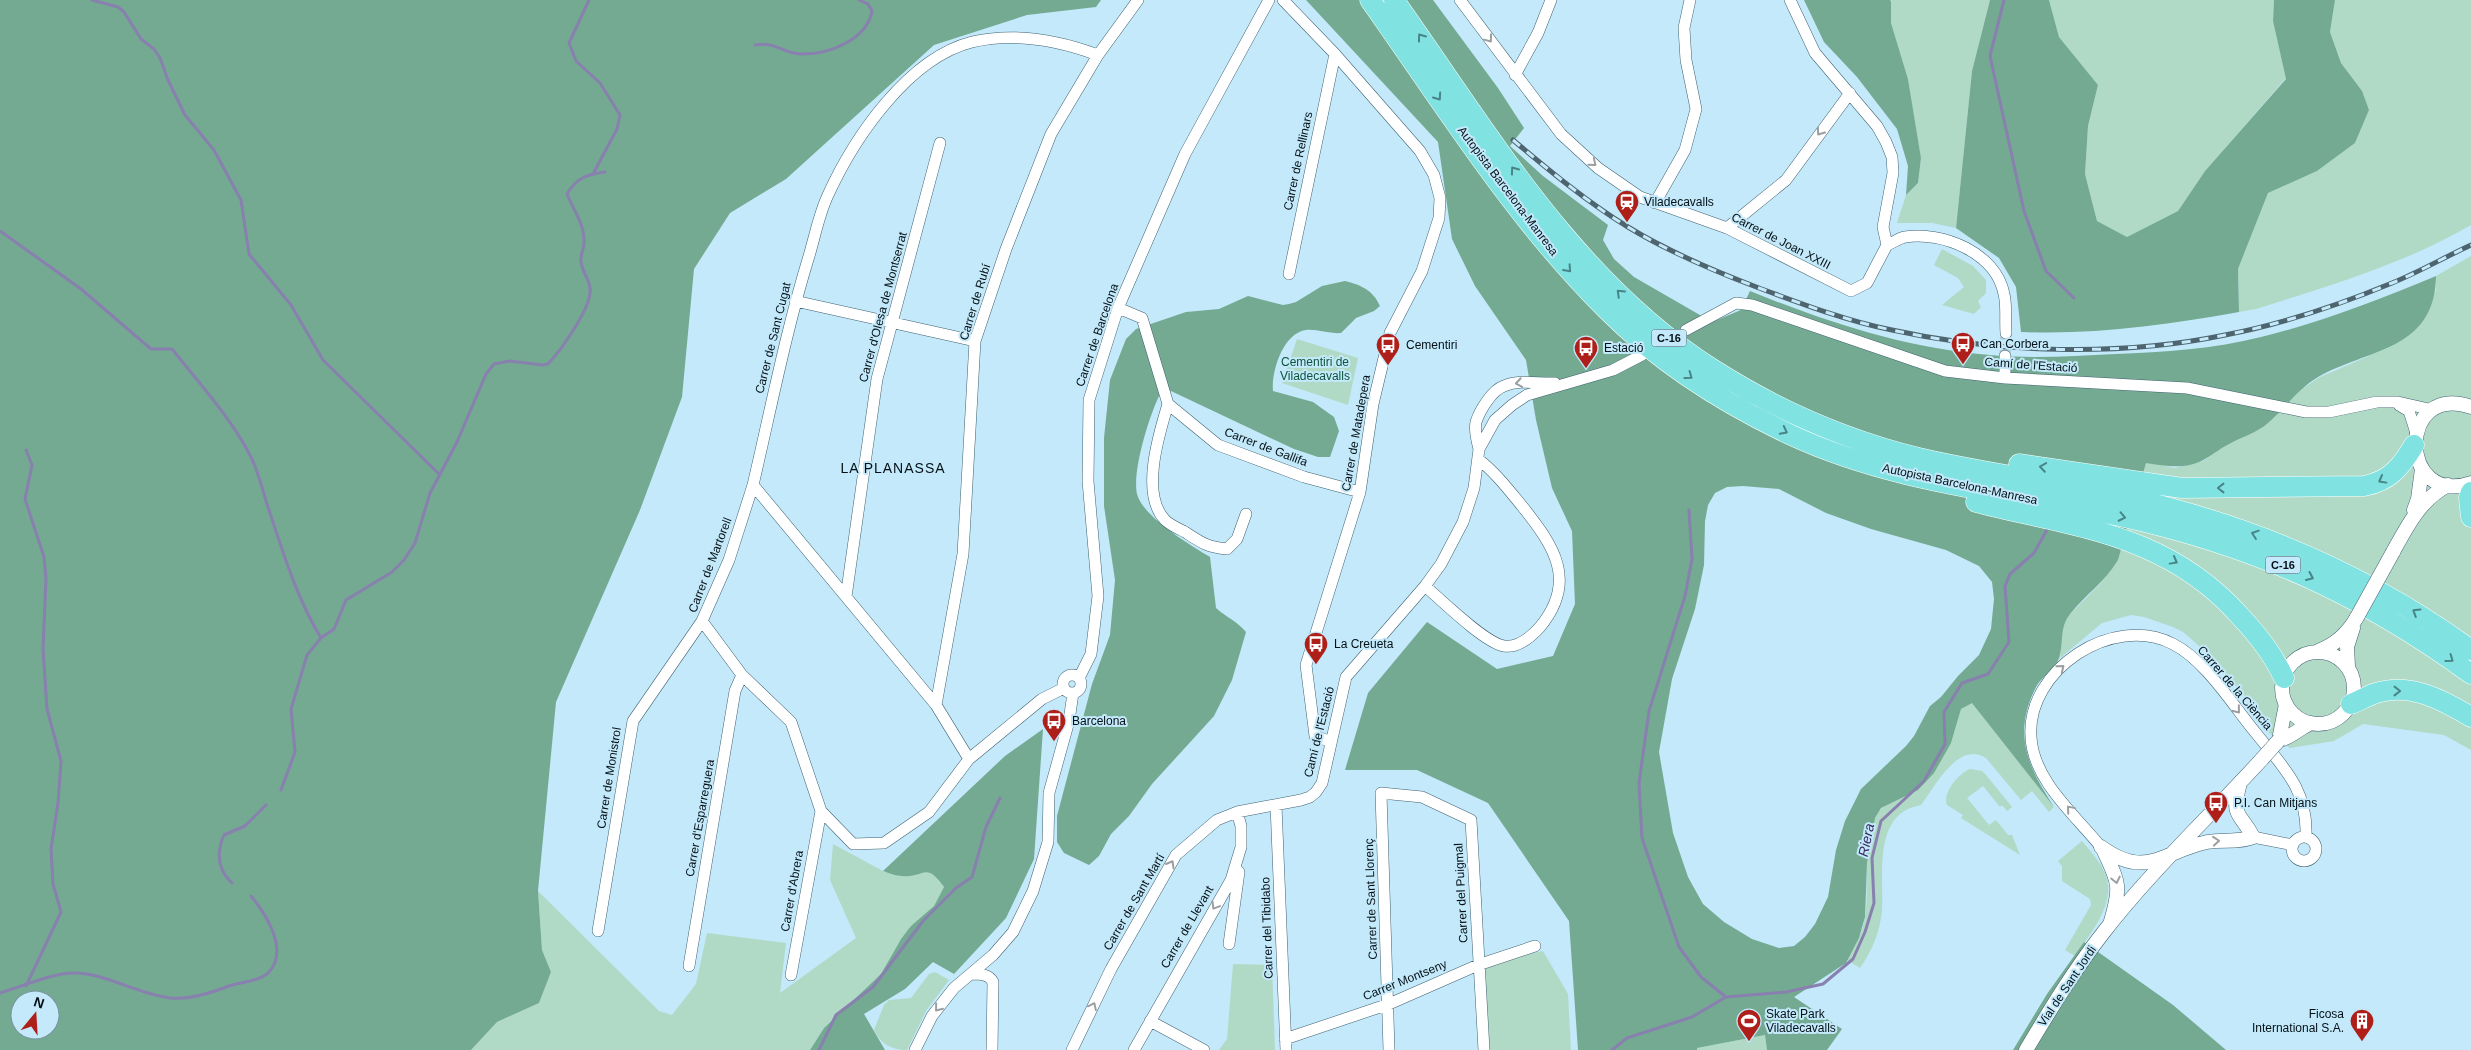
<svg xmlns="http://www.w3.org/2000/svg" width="2471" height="1050" viewBox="0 0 2471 1050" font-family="Arial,sans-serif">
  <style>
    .green { fill: #b1dac6 }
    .forest { fill: #74aa91; fill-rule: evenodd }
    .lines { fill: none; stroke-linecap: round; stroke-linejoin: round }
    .stream { stroke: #8880ae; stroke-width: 3 }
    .minor-tunnel { stroke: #a6c8d8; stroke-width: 11; stroke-dasharray: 11 5.5; stroke-linecap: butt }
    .minor-casing { stroke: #3f6170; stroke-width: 12 }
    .tertiary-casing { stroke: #3f6170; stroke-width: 15 }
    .motorway-casing { stroke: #fff; stroke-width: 21 }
    .minor { stroke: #fff; stroke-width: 11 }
    .tertiary { stroke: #fff; stroke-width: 14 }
    .motorway { stroke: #81e2e2; stroke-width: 20 }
    .rail-casing { stroke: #4e656f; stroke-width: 5 }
    .rail { stroke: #c3e9fa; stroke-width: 3; stroke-dasharray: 9; stroke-linecap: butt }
    .tertiary-bridge-casing { stroke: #3f6170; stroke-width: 15; stroke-linecap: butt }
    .tertiary-bridge { stroke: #fff; stroke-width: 14 }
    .oneway { stroke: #498486 }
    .oneway2 { stroke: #9b9fa2 }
    .labels { text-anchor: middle; stroke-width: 4; stroke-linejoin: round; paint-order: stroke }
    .shield { fill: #c3e9fa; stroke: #3d515a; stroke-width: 1 }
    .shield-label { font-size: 11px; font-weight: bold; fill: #041016 }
    .street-label { font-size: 12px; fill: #041016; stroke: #c3e9fa }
    .poi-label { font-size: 12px; fill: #041016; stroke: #c3e9fa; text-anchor: start }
    .park-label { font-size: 12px; fill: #0d543b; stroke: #c3e9fa }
    .neighbourhood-label { font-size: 14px; letter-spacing: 1px; fill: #041016; stroke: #c3e9fa }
    .water-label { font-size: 14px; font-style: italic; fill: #362761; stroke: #c3e9fa }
  </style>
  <rect width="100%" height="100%" fill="#c3e9fa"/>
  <path class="green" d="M1890,0H1990L1972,71L1956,228L1932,223H1897L1906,195L1918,183L1921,158L1908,79L1891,23Z
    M2049,0H2274L2273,21L2286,78L2205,171L2178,211L2127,237L2097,221L2085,174L2088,126L2098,85L2059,37Z
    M2335,0H2471V225C2404,264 2329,286 2256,309L2239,312L2238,269L2268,193L2317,171L2355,143L2369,110L2361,91L2341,63L2330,32Z
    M1942,249L1973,266L1986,280V293L1978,301L1981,307L1974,314L1942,305L1964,287L1958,278L1934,265Z
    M2471,256V750L2444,735L2363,724L2334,741L2290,748L2269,733L2264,720L2214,659L2183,632L2173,627L2144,617L2131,615L2102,623L2059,659L2062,629L2068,616L2100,584L2118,560L2146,462L2175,468L2203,461L2226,445L2266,424L2294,395L2318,378L2392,346L2416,328L2436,290V276Z
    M1297,339L1358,358L1348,405L1282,383Z
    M1972,702L2054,807L2049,812L2032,791L2021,800L1986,758C1958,740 1935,787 1921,805C1872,813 1884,875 1882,910C1880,932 1872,951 1860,968L1847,960C1855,946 1863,932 1865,917C1870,888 1861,834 1880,810C1883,806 1889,804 1893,802L1951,743L1961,709Z
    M1970,769L1982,771L1986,775L2012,807L2007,811L2002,805L2000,807L1983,786L1967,798L1989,825L1996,820L2008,835H2012L2020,855L1961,818L1963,815L1947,805C1942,793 1959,773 1970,769Z
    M2082,841C2090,851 2102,863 2106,876C2116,904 2090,934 2075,956L2065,950L2091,905L2090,899L2062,881V866L2058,861Z
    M833,844L883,871L903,876L928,872L934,874L944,887L934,906L901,939L881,974L824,1028L810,1050H471L497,1022L539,1003L551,972L542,950L538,891L659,1011L672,1015L696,984L707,933L786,943L780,993L856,938L830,880Z
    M1543,951L1568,994L1571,1050H1484L1478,965Z
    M1233,964L1272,965L1275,1050H1219L1227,1039Z
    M935,972L949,980L926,1011L907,1050C891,1050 881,1044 874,1030L884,1005L889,1000L911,998L929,974Z
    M1765,1035L1767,1050H1697V1048Z"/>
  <path class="forest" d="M0,0H1101L1096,7L1027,15L934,45L786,179L730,213L694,269L682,397L640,510L556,702L538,891L542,950L551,972L539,1003L497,1022L471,1050H0ZM20,1000H50V1030H20Z
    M1306,0H1433L1498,88L1524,128L1510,146L1543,176L1608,225L1603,240L1614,259L1634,277L1712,322L1741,310L1750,291C1826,322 1908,349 1990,355C2032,359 2074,356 2115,354C2164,352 2214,349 2261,337C2322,322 2378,300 2436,276C2435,351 2367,349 2318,377C2298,389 2285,408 2268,423C2258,432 2242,437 2231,443C2222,447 2214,454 2205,459C2186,470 2166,466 2146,463L2118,560C2105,582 2085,595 2070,614C2059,628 2064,642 2059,658C2056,669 2041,677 2036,687C2012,734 2028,767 2054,807L1972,703L1961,709L1951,743L1934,773L1918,790L1881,808L1875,818L1867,863L1865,917L1859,938L1846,963L1794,997L1842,1029L1827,1050H1767L1765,1035L1697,1048V1050H1578L1569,921L1488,803L1417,770H1345L1368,693L1427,622L1497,669L1553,656L1575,604L1572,531L1552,488L1536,420L1526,360L1475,286L1452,239L1438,142ZM1743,486L1779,489L1826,513L1871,529L1946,550L1979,566L1992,582L1994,599L1991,629L1979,655L1958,676L1941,697L1930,706L1914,736L1906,746L1861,789L1845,821L1836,850L1828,897L1815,924L1805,937L1794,946L1779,948L1752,939L1724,922L1703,904L1688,877L1673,833L1659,752L1672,679L1695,609L1704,565L1705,521L1708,505L1715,493L1727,487Z
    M1804,0H1890L1891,2V23L1908,79L1921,158L1918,183L1906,195L1908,166L1897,129L1857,77L1824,42Z
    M1990,0H2049L2059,37L2098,85L2088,126L2085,174L2097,221L2127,237L2178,211L2205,171L2286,79L2273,21L2274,0H2335L2330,32L2341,63L2362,91L2369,110L2355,143L2317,171L2268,193L2238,269L2239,312C2166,325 2094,335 2021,332L2016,287L1999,258L1956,228L1972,71Z
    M1345,281C1361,285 1373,290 1380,306L1374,311L1356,318L1341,333C1329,334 1318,329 1306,330C1283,333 1271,372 1273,391L1313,402L1334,417L1339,431L1330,457H1318L1294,449L1171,391L1159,396C1149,417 1132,471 1137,494C1143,517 1190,545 1210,557L1216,608C1226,617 1237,621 1246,632L1232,680L1214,716L1152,784L1129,816L1111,834L1099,856L1089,865L1064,853L1057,842V816L1092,684L1110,635L1115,580L1104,506V438L1110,380L1126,339L1136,329L1186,312L1219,309L1248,296L1283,305L1289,304L1296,302L1322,286Z
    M1043,729L1034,859L1006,918L954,974L933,962L905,989L864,1014L885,1050H810L824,1028L881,974L901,939L911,926L934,906L944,887C925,861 926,878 902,876C896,876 889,873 883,871L1005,756Z
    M2084,942L2173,1005L2226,1050H2013L2047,994Z"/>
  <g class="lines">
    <path class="stream" d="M92,0L118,7L124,12L141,39L154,49L160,58L168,80L185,115L214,150L241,200L249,254L291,305L323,360L440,475
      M589,0L569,43L576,61L600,83L620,115L617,129L593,174
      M2004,0L1990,56L2024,211L2046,271L2074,298
      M755,45C775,41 782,53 800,54C828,55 867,40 872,11L868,4L859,0
      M0,231L81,289L151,349H172C199,383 231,418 251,457C258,471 262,488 267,504C282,549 296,597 321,638
      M1689,510L1692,559L1685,596L1649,711L1639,783L1642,838L1679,947L1701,977L1726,997
      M281,790L295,752L291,709L307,655L321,638L334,629L346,600L392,572L404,560L415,543L430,493L457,442L486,374L494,364L510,361L542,365L548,364C561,350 593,306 590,288C589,279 582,271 581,262C580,254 585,248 584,240C584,224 573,209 567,194C576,178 588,174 605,172
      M232,883C217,869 216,853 224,835L245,826L266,805
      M26,986L61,912L53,884L51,849L58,803L61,761L47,709L43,649L46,579L44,557L25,499L32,465L26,450
      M0,993C21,987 52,973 74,973C106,973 137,994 170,998C190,1000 211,993 229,986C241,982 261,981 269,972C289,950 266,914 251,896
      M819,1050L836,1015L873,987L923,921L956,888L972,877L986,827L1000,798
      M1612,1050L1627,1038L1692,1017L1726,997L1786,992L1823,984L1853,959L1865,932L1874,903L1872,858L1881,821L1924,781L1945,744L1944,712L1962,683L1988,674L2009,642L2005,586L2010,574L2034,553L2048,528"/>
    <path class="minor-tunnel" d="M2005,356L2006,333"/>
    <defs>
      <path id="minor" d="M1283,0L1335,54L1420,151L1434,175L1440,198L1439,218L1422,271L1390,333L1373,404L1360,492L1306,665L1315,736L1331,742
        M1460,0L1561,134L1598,168L1640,197L1727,228L1851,291L1867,283L1887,245
        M1790,0L1815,53L1877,126L1886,142L1892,157L1893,173L1883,227L1887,245
        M1515,75L1538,33L1551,0
        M1655,203L1685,150L1696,109L1686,60L1684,28L1690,0
        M1727,228L1786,180L1850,93
        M1887,245C1893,243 1899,238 1905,237C1943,231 1996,253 2004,294C2007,306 2005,320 2006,333
        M1289,274L1335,54
        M795,301L975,341
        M1118,308L1142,318L1168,404L1218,445L1304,477L1360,492
        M1686,330L1736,303L1752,305L1945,371L2005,378L2187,388L2306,412H2329L2377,402H2398L2433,410
        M2005,356V378
        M1168,404C1159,434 1140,494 1165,520C1170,525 1179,529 1185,532C1202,543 1207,547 1227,549L1237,539L1246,514
        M2399,405L2409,411L2416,433
        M1479,449C1477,441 1474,431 1476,422C1480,410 1492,390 1504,386C1521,379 1538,384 1555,383
        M1425,586C1441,600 1485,643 1504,646C1518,648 1531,637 1540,627C1578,581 1554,546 1522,506C1508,489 1495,472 1478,459
        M846,597L877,379L940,143
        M702,621L742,675L791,722L821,811L853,844L884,843L929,812L969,759L1042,699L1064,688
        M1063 684a9 9 0 1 1 18 0a9 9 0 1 1-18 0Z
        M1079,678L1091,654L1098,596L1088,481L1089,400L1118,308L1185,154L1269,0
        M936,705L963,554L975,341L1006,249L1051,134L1098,55L1138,0
        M969,759L936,705L753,485C771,408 786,331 809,256C815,236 819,214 828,195C854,138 908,58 972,42C1015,32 1058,40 1098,55
        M1276,805L1286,1050
        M2253,837L2293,845
        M2292 849a12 12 0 1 1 24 0a12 12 0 1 1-24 0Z
        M2101,847C2075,815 2033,780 2031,737C2026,670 2113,613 2173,644C2205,660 2232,704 2255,732C2283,767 2308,789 2306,837
        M598,931L633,721L702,621L729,560L753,485
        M1229,944L1239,872L1236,869
        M689,966L735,691L742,675
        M972,974C980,974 989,974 993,982L992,1050
        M791,975L821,811
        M1150,1021L1204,1050
        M1285,1039L1389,1004L1478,965L1535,946
        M915,1050L932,1016L954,988L993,955L1013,932L1033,891L1048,842L1049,793L1069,721L1073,693
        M1072,1050L1111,969L1176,855L1217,820L1237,812L1301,800L1310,797L1316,792L1322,783L1325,770L1346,677L1425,586L1441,564L1463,522L1474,488L1479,449L1495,420L1512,405L1527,395L1613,370L1642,355
        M1134,1050L1231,880L1241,847V826L1237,812
        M1389,1050L1381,793L1422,797L1471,820L1484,1050"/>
      <path id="tertiary" d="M2471,407C2397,381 2398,508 2471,483
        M2414,510L2418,499L2422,469
        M2393,552C2408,525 2420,500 2448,485
        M2318,651C2335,645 2348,633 2357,617
        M2282 688a36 36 0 1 1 72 0a36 36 0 1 1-72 0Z
        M2348,666L2347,647L2353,628
        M2286,704L2279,740C2289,739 2301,727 2311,723
        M2101,847C2147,880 2161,852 2207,842C2222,839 2239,843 2253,837C2241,813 2231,818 2239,787
        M2103,849C2118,882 2122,884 2111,921
        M2026,1050C2050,1010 2074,970 2103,933C2151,871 2209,817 2262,759"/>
      <path id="motorway" d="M1370,0C1445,106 1515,219 1607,310C1659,362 1725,404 1791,435C1896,484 2012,492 2124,517C2257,547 2361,594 2471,674
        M1394,0C1488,132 1574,282 1714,370C1777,410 1846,440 1919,458C1987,474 2057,482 2125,497C2251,525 2367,574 2471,650
        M2019,464L2182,488L2364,486C2390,481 2401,467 2414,445
        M2471,492L2469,498L2471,517
        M1976,502C2076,528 2166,533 2240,616C2258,635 2273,654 2284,678
        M2351,704C2359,701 2367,696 2376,693C2410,682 2443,700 2471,717"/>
    </defs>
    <use href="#minor" class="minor-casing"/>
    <use href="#tertiary" class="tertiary-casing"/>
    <use href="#motorway" class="motorway-casing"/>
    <use href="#minor" class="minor"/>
    <use href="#tertiary" class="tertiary"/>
    <use href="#motorway" class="motorway"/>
    <defs>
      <path id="rail" d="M1513,140C1550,171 1587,202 1628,227C1669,252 1714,271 1759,288C1802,304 1847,321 1892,330C1997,353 2119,357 2225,335C2282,324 2339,305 2392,283C2419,272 2445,257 2471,245"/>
    </defs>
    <use href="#rail" class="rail-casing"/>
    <use href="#rail" class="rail"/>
    <defs>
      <path id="tertiary-bridge" d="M2357,617L2393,552
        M2262,759L2279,740"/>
    </defs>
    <use href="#tertiary-bridge" class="tertiary-bridge-casing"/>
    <use href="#tertiary-bridge" class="tertiary-bridge"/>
  </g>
  <defs><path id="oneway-chevron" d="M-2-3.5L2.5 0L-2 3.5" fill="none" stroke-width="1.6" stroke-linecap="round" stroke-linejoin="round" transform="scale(1.25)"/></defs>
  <g class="oneway">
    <use href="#oneway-chevron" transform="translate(1421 37) rotate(-126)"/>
    <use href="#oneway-chevron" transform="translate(1438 97) rotate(55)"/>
    <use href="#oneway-chevron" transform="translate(1514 170) rotate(-126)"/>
    <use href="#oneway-chevron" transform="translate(1568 269) rotate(48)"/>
    <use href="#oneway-chevron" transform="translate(1620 293) rotate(-136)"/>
    <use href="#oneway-chevron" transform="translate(1689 376) rotate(36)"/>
    <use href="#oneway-chevron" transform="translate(1784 431) rotate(27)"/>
    <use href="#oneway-chevron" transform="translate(2043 467) rotate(-171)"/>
    <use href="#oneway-chevron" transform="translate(2382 480) rotate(151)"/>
    <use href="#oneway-chevron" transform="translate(2221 488) rotate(180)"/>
    <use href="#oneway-chevron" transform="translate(2122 517) rotate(12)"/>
    <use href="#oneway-chevron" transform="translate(2255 534) rotate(-161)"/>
    <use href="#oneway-chevron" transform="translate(2174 561) rotate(29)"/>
    <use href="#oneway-chevron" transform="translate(2310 577) rotate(24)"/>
    <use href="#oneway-chevron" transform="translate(2416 612) rotate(-148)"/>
    <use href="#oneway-chevron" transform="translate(2450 659) rotate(36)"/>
    <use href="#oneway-chevron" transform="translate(2397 691)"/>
  </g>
  <g class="oneway2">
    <use href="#oneway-chevron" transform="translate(1489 39) rotate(53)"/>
    <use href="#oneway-chevron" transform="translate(1820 132) rotate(126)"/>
    <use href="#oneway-chevron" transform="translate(1593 163) rotate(39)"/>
    <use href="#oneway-chevron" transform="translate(1519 383) rotate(170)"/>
    <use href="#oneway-chevron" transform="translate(2061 668) rotate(-39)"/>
    <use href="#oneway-chevron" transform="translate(2237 710) rotate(51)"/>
    <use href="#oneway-chevron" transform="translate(2070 809) rotate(-130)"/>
    <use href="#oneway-chevron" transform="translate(2216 841) rotate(-5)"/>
    <use href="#oneway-chevron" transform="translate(1171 864) rotate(-60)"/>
    <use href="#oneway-chevron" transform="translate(2116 880) rotate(78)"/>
    <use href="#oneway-chevron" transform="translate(1215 906) rotate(121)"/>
    <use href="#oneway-chevron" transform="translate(1093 1006) rotate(-64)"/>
    <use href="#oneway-chevron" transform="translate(938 1008) rotate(129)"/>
  </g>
  <defs>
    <symbol id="station-pin" viewBox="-11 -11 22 30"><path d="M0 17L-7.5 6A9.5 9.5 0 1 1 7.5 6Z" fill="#af1f1a" stroke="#c3e9fa"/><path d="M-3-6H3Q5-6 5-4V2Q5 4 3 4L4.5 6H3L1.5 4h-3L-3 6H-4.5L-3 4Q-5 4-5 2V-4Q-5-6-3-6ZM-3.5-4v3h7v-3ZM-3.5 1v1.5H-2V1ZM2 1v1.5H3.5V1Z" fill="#fff"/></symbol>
    <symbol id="bus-pin" viewBox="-11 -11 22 30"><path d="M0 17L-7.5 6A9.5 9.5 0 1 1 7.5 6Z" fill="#af1f1a" stroke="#c3e9fa"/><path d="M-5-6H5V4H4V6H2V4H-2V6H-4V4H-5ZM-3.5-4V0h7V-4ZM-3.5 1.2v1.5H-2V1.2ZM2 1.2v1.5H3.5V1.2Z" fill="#fff"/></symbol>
    <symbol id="stadium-pin" viewBox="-11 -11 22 30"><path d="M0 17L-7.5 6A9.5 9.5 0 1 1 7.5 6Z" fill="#af1f1a" stroke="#c3e9fa"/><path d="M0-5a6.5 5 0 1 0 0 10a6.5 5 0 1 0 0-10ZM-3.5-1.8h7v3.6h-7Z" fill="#fff"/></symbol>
    <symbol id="building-pin" viewBox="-11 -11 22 30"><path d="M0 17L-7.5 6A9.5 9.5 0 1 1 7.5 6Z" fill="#af1f1a" stroke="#c3e9fa"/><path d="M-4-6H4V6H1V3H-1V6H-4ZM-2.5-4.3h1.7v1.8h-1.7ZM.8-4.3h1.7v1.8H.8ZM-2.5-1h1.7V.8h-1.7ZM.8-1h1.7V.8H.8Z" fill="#fff"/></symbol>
  </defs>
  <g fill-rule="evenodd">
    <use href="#station-pin" x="1613" y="188" width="28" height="38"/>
    <use href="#bus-pin" x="1949" y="330" width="28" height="38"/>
    <use href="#bus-pin" x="1374" y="331" width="28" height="38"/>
    <use href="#bus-pin" x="1572" y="334" width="28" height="38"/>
    <use href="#bus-pin" x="1302" y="630" width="28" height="38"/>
    <use href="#bus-pin" x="1040" y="707" width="28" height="38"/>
    <use href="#bus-pin" x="2202" y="789" width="28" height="38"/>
    <use href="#stadium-pin" x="1735" y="1007" width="28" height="38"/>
    <use href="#building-pin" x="2348" y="1007" width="28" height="38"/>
  </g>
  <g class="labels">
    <g class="shield">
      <rect x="1651.5" y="329.5" width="35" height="17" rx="4"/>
      <rect x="2265.5" y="556.5" width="35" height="17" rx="4"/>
    </g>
    <g class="shield-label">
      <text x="1669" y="342">C-16</text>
      <text x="2283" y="569">C-16</text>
    </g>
    <g class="street-label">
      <text transform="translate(1298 161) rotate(-78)" y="4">Carrer de Rellinars</text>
      <text transform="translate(1508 191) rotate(53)" y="4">Autopista Barcelona-Manresa</text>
      <text transform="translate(1781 241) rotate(27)" y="4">Carrer de Joan XXIII</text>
      <text transform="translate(975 302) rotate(-73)" y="4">Carrer de Rubí</text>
      <text transform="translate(883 307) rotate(-75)" y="4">Carrer d'Olesa de Montserrat</text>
      <text transform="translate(1097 335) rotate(-71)" y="4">Carrer de Barcelona</text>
      <text transform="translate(773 338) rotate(-76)" y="4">Carrer de Sant Cugat</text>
      <text transform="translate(2031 365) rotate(4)" y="4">Camí de l'Estació</text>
      <text transform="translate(1356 433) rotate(-80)" y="4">Carrer de Matadepera</text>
      <text transform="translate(1266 447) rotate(21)" y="4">Carrer de Gallifa</text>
      <text transform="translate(1960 484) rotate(12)" y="4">Autopista Barcelona-Manresa</text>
      <text transform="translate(710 565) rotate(-69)" y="4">Carrer de Martorell</text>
      <text transform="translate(2235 688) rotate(49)" y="4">Carrer de la Ciència</text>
      <text transform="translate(1319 732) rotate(-76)" y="4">Camí de l'Estació</text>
      <text transform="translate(609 778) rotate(-81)" y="4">Carrer de Monistrol</text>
      <text transform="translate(700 818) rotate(-80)" y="4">Carrer d'Esparreguera</text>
      <text transform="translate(792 891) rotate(-80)" y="4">Carrer d'Abrera</text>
      <text transform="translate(1461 893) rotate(-93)" y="4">Carrer del Puigmal</text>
      <text transform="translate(1371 899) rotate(-92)" y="4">Carrer de Sant Llorenç</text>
      <text transform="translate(1134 902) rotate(-60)" y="4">Carrer de Sant Martí</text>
      <text transform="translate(1187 927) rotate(-60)" y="4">Carrer de Llevant</text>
      <text transform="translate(1267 928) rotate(-92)" y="4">Carrer del Tibidabo</text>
      <text transform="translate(1405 980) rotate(-22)" y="4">Carrer Montseny</text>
      <text transform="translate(2067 986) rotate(-56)" y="4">Vial de Sant Jordi</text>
    </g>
    <g class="poi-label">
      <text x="1644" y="206">Viladecavalls</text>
      <text x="1980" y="348">Can Corbera</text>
      <text x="1406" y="349">Cementiri</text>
      <text x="1604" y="352">Estació</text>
      <text x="1334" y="648">La Creueta</text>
      <text x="1072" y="725">Barcelona</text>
      <text x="2234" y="807">P.I. Can Mitjans</text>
      <text x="1766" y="1018">Skate Park<tspan x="1766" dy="14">Viladecavalls</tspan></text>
      <text x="2344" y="1018" text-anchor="end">Ficosa<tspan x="2344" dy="14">International S.A.</tspan></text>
    </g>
    <g class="park-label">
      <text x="1315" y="366">Cementiri de<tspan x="1315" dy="14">Viladecavalls</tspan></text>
    </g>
    <g class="neighbourhood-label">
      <text x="893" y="473">LA PLANASSA</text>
    </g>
    <g class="water-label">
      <text transform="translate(1866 840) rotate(-78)" y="5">Riera</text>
    </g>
  </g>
  <g transform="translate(35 1015) rotate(18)"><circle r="24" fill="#c3e9fa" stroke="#77929f"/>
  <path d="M0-4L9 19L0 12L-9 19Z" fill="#af1f1a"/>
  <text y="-8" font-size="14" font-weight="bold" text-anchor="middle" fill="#041016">N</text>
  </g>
</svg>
